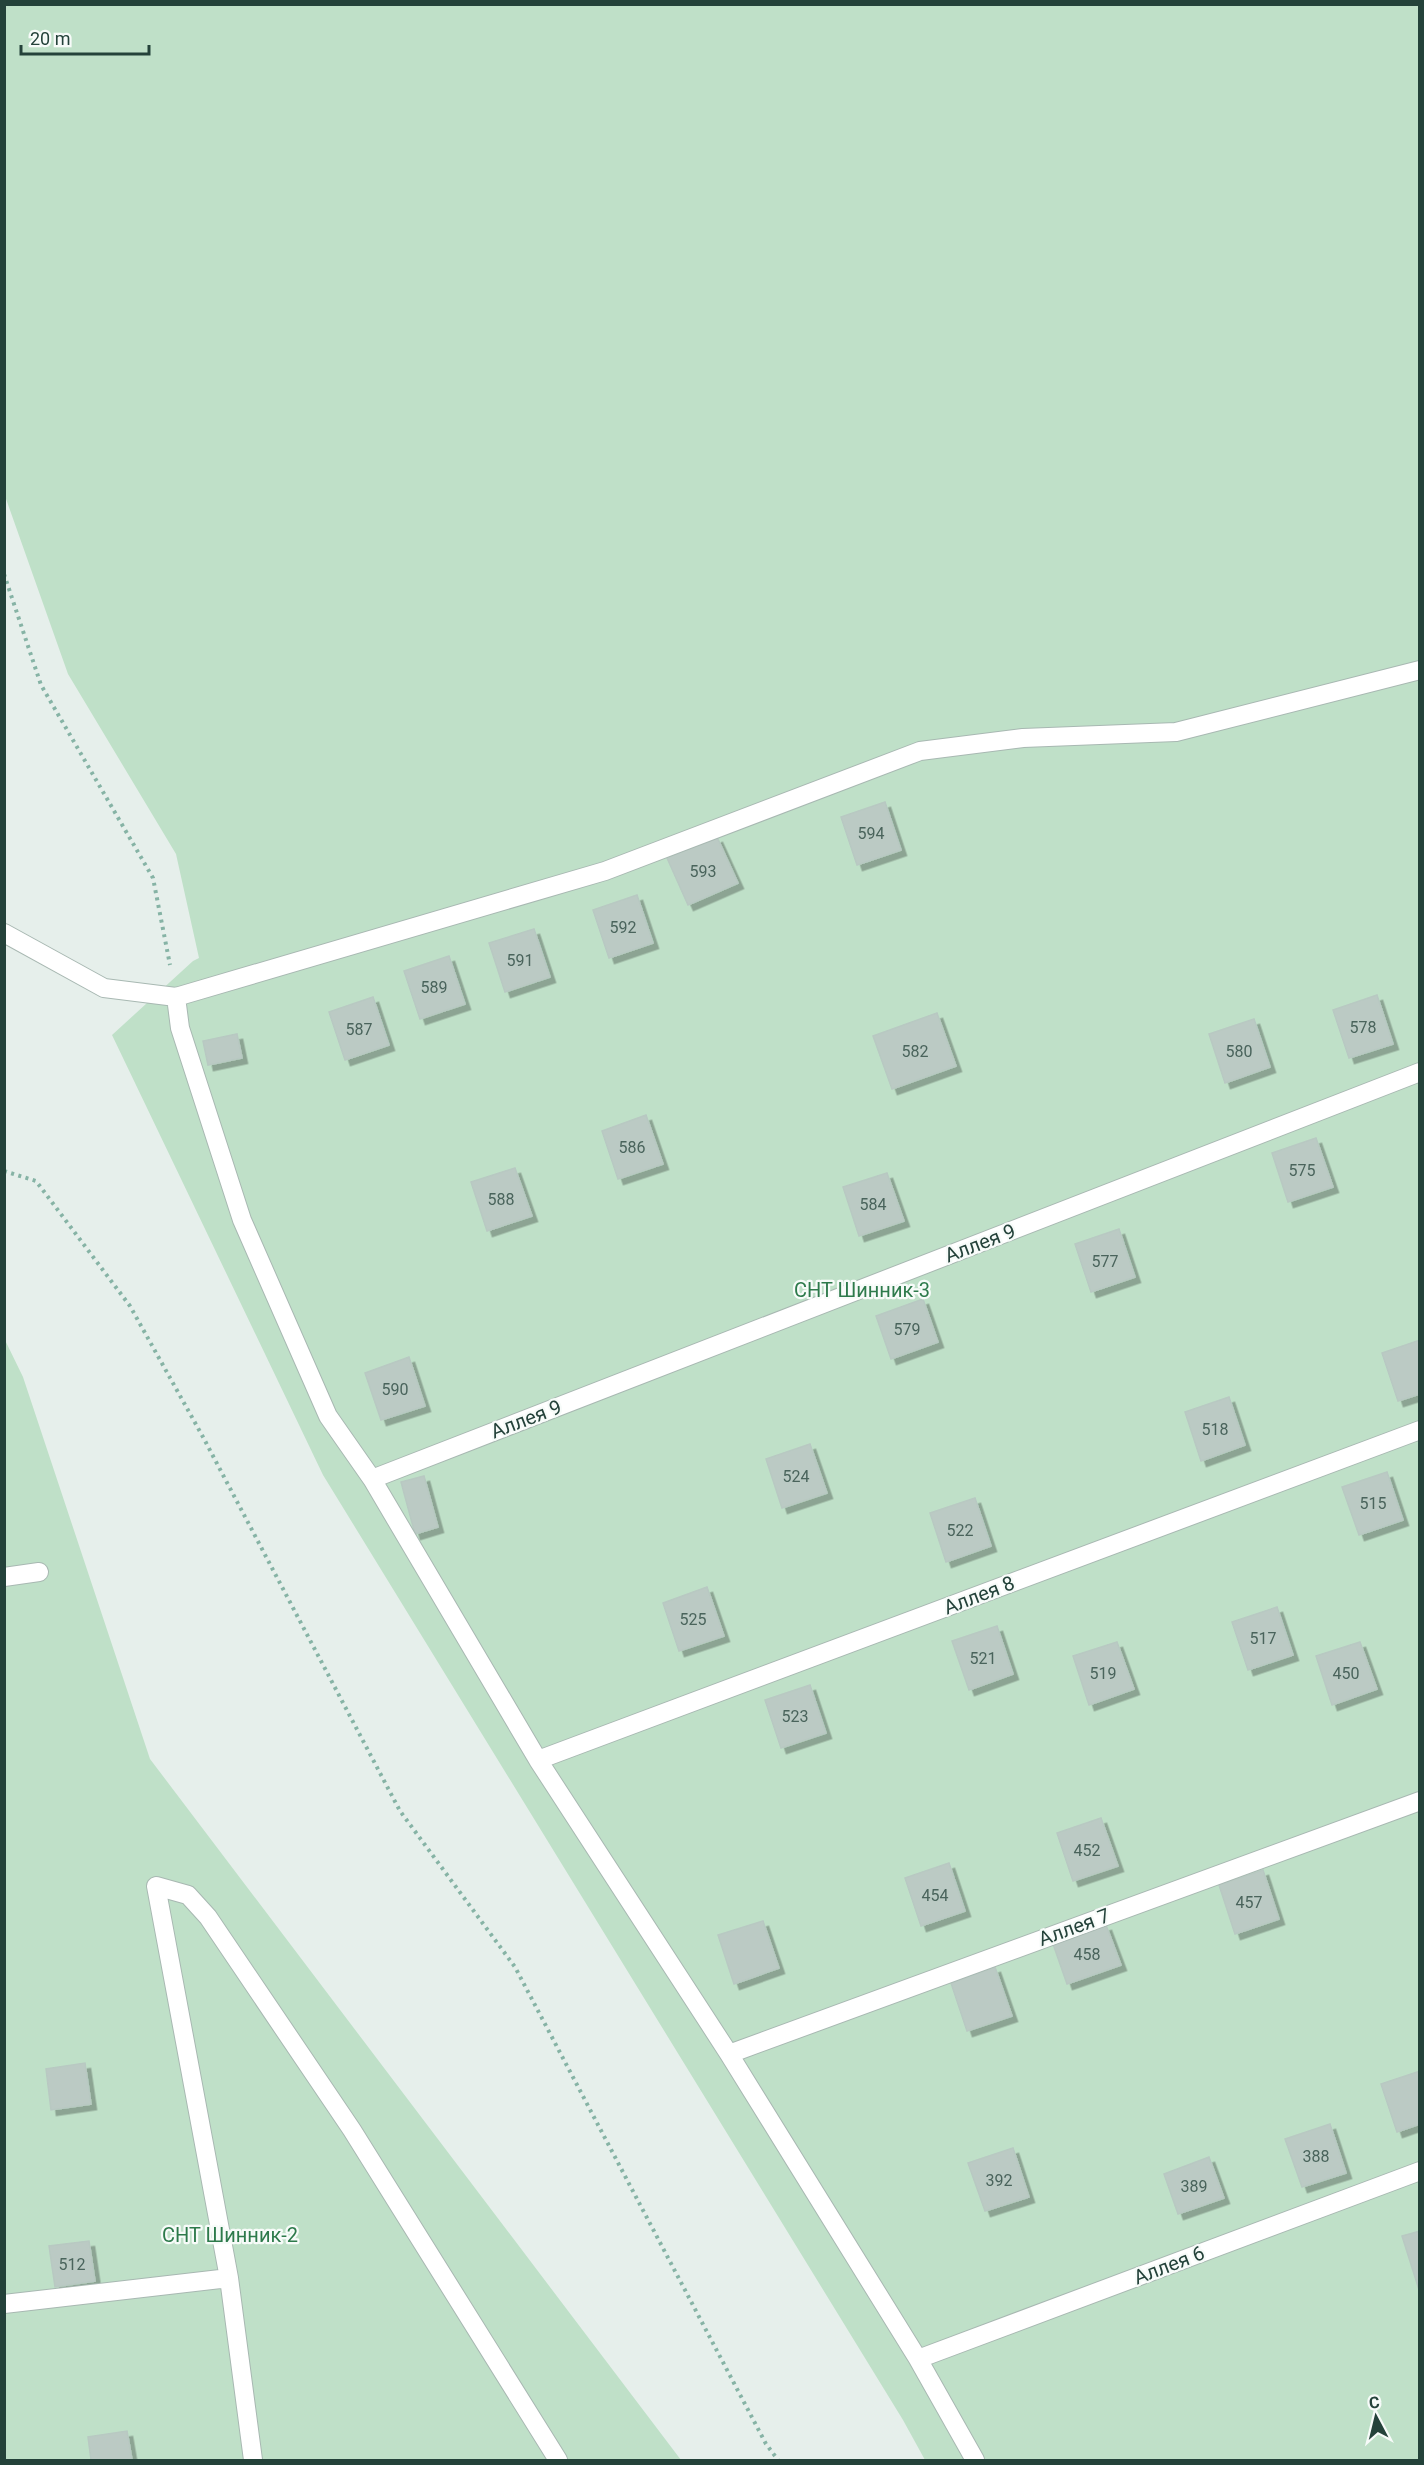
<svg xmlns="http://www.w3.org/2000/svg" width="1424" height="2465" viewBox="0 0 1424 2465" font-family="Roboto,sans-serif">
  <style>
    .green { fill: #bfe0c8 }
    .building { fill: #bbcac4; stroke: #b8c9c2; stroke-width: 1.5; filter: url(#shadow) }
    .lines { fill: none; stroke-linecap: round; stroke-linejoin: round }
    .service-casing { stroke: #a8b8b2; stroke-width: 20 }
    .path { stroke: #86b3a5; stroke-width: 4; stroke-dasharray: 3 4.5; stroke-linecap: butt }
    .service { stroke: #fff; stroke-width: 18 }
    .labels { text-anchor: middle; stroke-width: 4.5; stroke-linejoin: round; paint-order: stroke }
    .number-label { font-size: 16px; fill: #4a645c }
    .street-label { font-size: 20px; fill: #24423a; stroke: #f7fbf9 }
    .park-label { font-size: 20px; fill: #2d7a4b; stroke: #f7fbf9 }
  </style>
  <defs>
    <filter id="shadow"><feDropShadow dx="5.5" dy="5.5" stdDeviation="0" flood-color="#0004"/></filter>
  </defs>
  <rect width="100%" height="100%" fill="#e6efeb"/>
  <path class="green" d="M4,5H1419V2460H925L903,2420L323,1475L112,1035L193,961L199,958L176,854L68,674L5,496Z
    M4,1338L23,1377L150,1759L681,2460H5Z"/>
  <path class="building" d="M885,802L901,850L857,865L841,817Z
    M717,837L738,883L688,905L667,858Z
    M637,895L653,943L609,958L593,910Z
    M534,929L550,977L505,992L489,943Z
    M449,956L465,1004L420,1019L404,971Z
    M1377,995L1393,1044L1349,1058L1333,1010Z
    M373,997L389,1045L345,1060L329,1012Z
    M937,1013L956,1066L892,1089L873,1036Z
    M1254,1019L1270,1067L1225,1083L1209,1034Z
    M237,1034L242,1058L208,1065L203,1041Z
    M646,1115L663,1164L618,1179L602,1131Z
    M1316,1138L1333,1187L1288,1202L1272,1153Z
    M515,1168L532,1216L487,1231L471,1182Z
    M887,1173L904,1221L859,1236L843,1187Z
    M1119,1229L1135,1277L1091,1292L1075,1244Z
    M923,1299L938,1342L891,1359L876,1316Z
    M1420,1340V1394L1398,1401L1382,1353Z
    M409,1357L425,1406L381,1420L365,1373Z
    M1229,1397L1245,1445L1201,1461L1185,1412Z
    M810,1444L827,1493L782,1508L766,1459Z
    M1387,1472L1403,1520L1359,1535L1342,1487Z
    M424,1476L438,1527L415,1534L401,1482Z
    M975,1498L991,1546L946,1562L930,1513Z
    M707,1587L724,1636L679,1651L663,1603Z
    M1277,1607L1293,1655L1248,1670L1232,1622Z
    M997,1626L1013,1674L969,1690L952,1641Z
    M1117,1642L1134,1689L1089,1705L1073,1656Z
    M1360,1642L1377,1689L1332,1705L1316,1656Z
    M810,1685L826,1733L781,1748L765,1700Z
    M1101,1818L1118,1866L1073,1881L1057,1833Z
    M949,1863L965,1911L921,1926L905,1878Z
    M1263,1870L1279,1919L1235,1934L1219,1885Z
    M763,1921L779,1968L734,1984L718,1935Z
    M1106,1925L1121,1965L1067,1984L1053,1944Z
    M995,1967L1012,2016L967,2031L951,1983Z
    M85,2063L91,2104L51,2110L46,2069Z
    M1420,2071V2124L1397,2132L1381,2084Z
    M1330,2124L1346,2173L1302,2187L1285,2139Z
    M1013,2148L1029,2197L985,2211L968,2163Z
    M1209,2157L1224,2198L1178,2214L1164,2174Z
    M1420,2231V2293L1402,2236Z
    M89,2241L95,2281L55,2287L49,2246Z
    M127,2431L132,2460H91L88,2437Z"/>
  <g class="lines">
    <defs>
      <path id="service" d="M4,933L104,988L176,997L605,871L920,751L1023,738L1176,732L1420,670
        M176,997L180,1028L242,1220L328,1416L372,1479L538,1760L729,2054L918,2359L975,2460
        M372,1479L1420,1072
        M4,1577L39,1572
        M538,1760L1420,1430
        M729,2054L1420,1801
        M4,2304L229,2278
        M918,2359L1420,2171
        M253,2460L229,2278L156,1886L188,1895L208,1917L352,2130L558,2460"/>
    </defs>
    <use href="#service" class="service-casing"/>
    <path class="path" d="M4,574L41,685L153,878L170,965
      M4,1171L36,1181L130,1306L203,1437L400,1811L515,1967L766,2444L778,2460"/>
    <use href="#service" class="service"/>
  </g>
  <g class="labels">
    <g class="number-label">
      <text x="871" y="839">594</text>
      <text x="703" y="877">593</text>
      <text x="623" y="933">592</text>
      <text x="520" y="966">591</text>
      <text x="434" y="993">589</text>
      <text x="1363" y="1033">578</text>
      <text x="359" y="1035">587</text>
      <text x="915" y="1057">582</text>
      <text x="1239" y="1057">580</text>
      <text x="632" y="1153">586</text>
      <text x="1302" y="1176">575</text>
      <text x="501" y="1205">588</text>
      <text x="873" y="1210">584</text>
      <text x="1105" y="1267">577</text>
      <text x="907" y="1335">579</text>
      <text x="395" y="1395">590</text>
      <text x="1215" y="1435">518</text>
      <text x="796" y="1482">524</text>
      <text x="1373" y="1509">515</text>
      <text x="960" y="1536">522</text>
      <text x="693" y="1625">525</text>
      <text x="1263" y="1644">517</text>
      <text x="983" y="1664">521</text>
      <text x="1103" y="1679">519</text>
      <text x="1346" y="1679">450</text>
      <text x="795" y="1722">523</text>
      <text x="1087" y="1856">452</text>
      <text x="935" y="1901">454</text>
      <text x="1249" y="1908">457</text>
      <text x="1087" y="1960">458</text>
      <text x="1316" y="2162">388</text>
      <text x="999" y="2186">392</text>
      <text x="1194" y="2192">389</text>
      <text x="72" y="2270">512</text>
    </g>
    <g class="street-label">
      <text transform="translate(980 1243) rotate(-21)" y="7">Аллея 9</text>
      <text transform="translate(526 1419) rotate(-21)" y="7">Аллея 9</text>
      <text transform="translate(979 1595) rotate(-21)" y="7">Аллея 8</text>
      <text transform="translate(1074 1927) rotate(-20)" y="7">Аллея 7</text>
      <text transform="translate(1169 2265) rotate(-21)" y="7">Аллея 6</text>
    </g>
    <g class="park-label">
      <text x="862" y="1297">СНТ Шинник-3</text>
      <text x="230" y="2242">СНТ Шинник-2</text>
    </g>
  </g>
  <rect width="1424" height="2465" fill="none" stroke="#24423a" stroke-width="12"/>
  <g transform="translate(1376 2417) rotate(353)" stroke="#f7fbf9" stroke-width="4.5" paint-order="stroke">
  <path d="M0-4.5L10 22L0 15L-10 22Z" fill="#24423a"/>
  <text y="-9" font-size="16" font-weight="bold" text-anchor="middle" fill="#24423a">С</text>
  </g>
  <path d="M21 45v9h128v-9" fill="none" stroke="#24423a" stroke-width="3"/>
  <text x="30" y="45" font-size="18" fill="#24423a" stroke="#f7fbf9" stroke-width="4.5" paint-order="stroke">20 m</text>
</svg>
